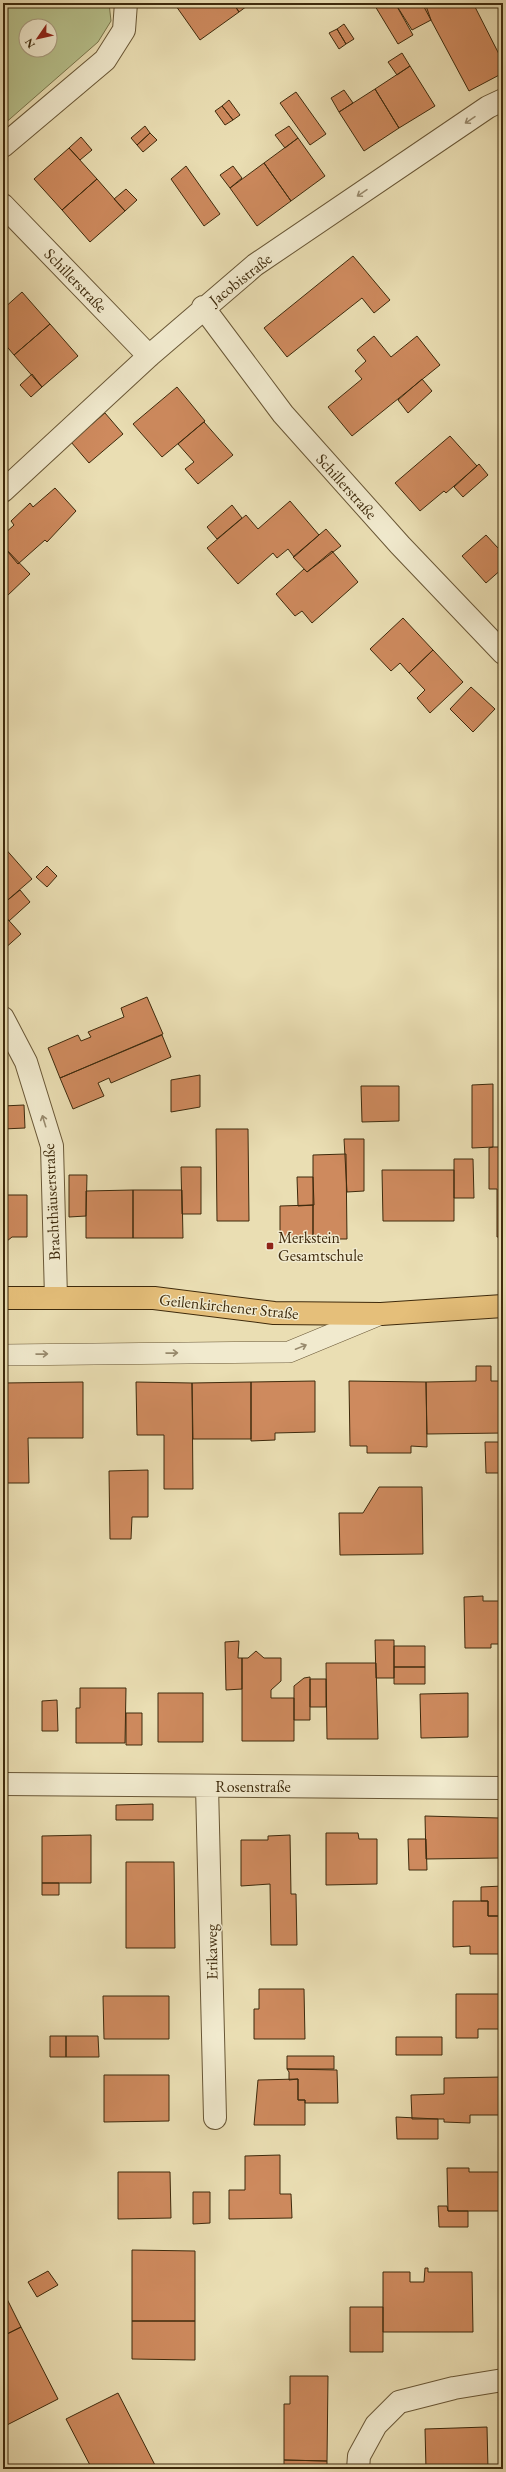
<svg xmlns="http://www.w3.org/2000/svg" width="506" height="2472" viewBox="0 0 506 2472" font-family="'EB Garamond',serif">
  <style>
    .green { fill: #b7c18c; stroke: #7a764c; fill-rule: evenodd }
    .building { fill: #ce8a5e; stroke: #3e2a0c }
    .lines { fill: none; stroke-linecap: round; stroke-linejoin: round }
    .service-casing { stroke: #695736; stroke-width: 22 }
    .minor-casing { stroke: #695736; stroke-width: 24 }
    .primary-casing { stroke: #3e2a0c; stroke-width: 24 }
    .service { stroke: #f1eace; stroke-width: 21 }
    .minor { stroke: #f1eace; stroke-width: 22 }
    .primary { stroke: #e5bf7a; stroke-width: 22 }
    .oneway { stroke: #988a6d }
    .poi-dot { fill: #8f2418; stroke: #f1eace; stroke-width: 1.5 }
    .labels { text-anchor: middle; stroke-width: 3; stroke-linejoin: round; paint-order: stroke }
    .street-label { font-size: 16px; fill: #3e2a0c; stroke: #f1eace }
    .poi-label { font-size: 16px; fill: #3e2a0c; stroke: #f1eace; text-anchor: start }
  </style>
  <rect width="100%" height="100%" fill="#eadeb3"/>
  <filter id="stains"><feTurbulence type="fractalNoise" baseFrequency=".005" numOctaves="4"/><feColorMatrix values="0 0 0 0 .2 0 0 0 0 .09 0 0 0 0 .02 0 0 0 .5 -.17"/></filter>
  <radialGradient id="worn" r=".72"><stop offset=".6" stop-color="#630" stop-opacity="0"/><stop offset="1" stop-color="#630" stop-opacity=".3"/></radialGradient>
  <path class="green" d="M3,3H109L111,21L98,42L3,125ZM26,26H50V50H26Z"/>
  <path class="building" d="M180,3H233L239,12L200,40L176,6Z
    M233,3H251L239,12Z
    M379,3H395L413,35L398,44L375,6Z
    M395,3H425L431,20L412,30Z
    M430,3H473L503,62V73L469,91L424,7Z
    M344,24L354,39L346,44L337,29Z
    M337,29L346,44L339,49L329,33Z
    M402,53L410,66L397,75L388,62Z
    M410,66L435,106L399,128L375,89Z
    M375,89L399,128L364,151L339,112Z
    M344,90L353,103L339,112L331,98Z
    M296,92L326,134L310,145L280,103Z
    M229,100L240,115L233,120L222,106Z
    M222,106L233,120L225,125L215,111Z
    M145,126L150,133L137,145L131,138Z
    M289,126L298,138L285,148L275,135Z
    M150,133L157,140L143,152L137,145Z
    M81,137L92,150L80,160L69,148Z
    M298,138L325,176L291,201L264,163Z
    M69,148L97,179L62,210L34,179Z
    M264,163L291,201L257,226L230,188Z
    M186,166L220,214L204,226L171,179Z
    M233,166L242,178L230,188L220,175Z
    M97,179L125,211L90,242L62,210Z
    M126,189L137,200L125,211L114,199Z
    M353,256L390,300L374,313L362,298L287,357L264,328Z
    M22,292L50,324L14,355L3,342V309Z
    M50,324L78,356L42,387L14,355Z
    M374,336L391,357L417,336L440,365L352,436L328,407L362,379L355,371L366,361L357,350Z
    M32,374L42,387L31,397L20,385Z
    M422,379L432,391L408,413L398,400Z
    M177,387L205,421L162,457L133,424Z
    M105,413L123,434L89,463L71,442Z
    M204,422L233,455L198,484L185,469L194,462L178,444Z
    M450,436L477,466L446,493L444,491L420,511L395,483Z
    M479,464L488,475L463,497L454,487Z
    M55,488L76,511L47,542L45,540L18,564L3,546V535L14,525L11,521L30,503L33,507Z
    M290,501L319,535L294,557L288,549L277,558L273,553L238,584L207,548L246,515L258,529Z
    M232,505L242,518L217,539L207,527Z
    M326,529L341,546L307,572L293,557Z
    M486,535L498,548L503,543V568L486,583L462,556Z
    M3,546L30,574L7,596L3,591Z
    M332,551L358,582L312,623L302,611L295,616L276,594L304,569L307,572Z
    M403,618L433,650L409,673L400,663L391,671L370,649Z
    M433,650L463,682L430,713L417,698L425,690L409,673Z
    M471,687L495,709L473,732L450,709Z
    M3,846L32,879L3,904Z
    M47,866L57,876L47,887L36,877Z
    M20,890L30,902L9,921L3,914V904Z
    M3,914L21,934L3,950Z
    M147,997L163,1034L60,1078L48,1048L78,1035L81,1041L91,1037L88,1032L124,1017L121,1008Z
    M162,1035L171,1057L111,1083L109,1078L98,1083L104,1096L73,1109L60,1078Z
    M200,1075V1107L171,1112V1080Z
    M493,1084V1147L472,1148V1085Z
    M361,1086H399V1121L362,1122Z
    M24,1105L25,1128L3,1129V1106Z
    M216,1129H248L249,1221H217Z
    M344,1139H364V1191L347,1192Z
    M493,1147H503V1237H497V1189H489V1148Z
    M346,1154L347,1239H313V1155Z
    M454,1159H473L474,1198H454Z
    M181,1167H201V1214H182Z
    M382,1170H454V1221H383Z
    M69,1175H87L86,1216L69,1217Z
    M297,1177H313L314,1205L298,1206Z
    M3,1190H7V1195H27V1237H12L7,1241H3Z
    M133,1190V1238H86V1191Z
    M133,1190H182L183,1238H133Z
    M313,1205V1239H280V1206Z
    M476,1366H491V1381H503V1433L427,1434L426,1382L476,1381Z
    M315,1381V1432L275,1433V1440L251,1441V1382Z
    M349,1381L426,1382L427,1447L411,1446V1453H367V1446H350Z
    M83,1382V1438H28L29,1483H3V1383Z
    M136,1382L192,1383L193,1489H164V1435H137Z
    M251,1382V1439H193L192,1383Z
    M485,1442H503V1473H486Z
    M148,1470V1517H132L131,1539H110L109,1471Z
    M379,1487H422L423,1554L340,1555L339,1513H363Z
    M483,1596V1601H503V1644H491V1648H465L464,1597Z
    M375,1640H394V1678H376Z
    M239,1641L238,1658H242V1689L226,1690L225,1642Z
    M394,1646H425V1667H394Z
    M256,1651L264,1658H281V1681L271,1690V1698H294V1741H242V1658H248Z
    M326,1663H376L378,1739H327Z
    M394,1667H425V1684H394Z
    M310,1677V1720H294V1686L304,1678Z
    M310,1679H326V1707H310Z
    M80,1688H126L125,1743H76V1708H80Z
    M158,1693H203V1742H158Z
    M468,1693V1737L421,1738L420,1694Z
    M57,1700L58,1731H42V1701Z
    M126,1713H142V1745H126Z
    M153,1804V1820H116V1805Z
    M425,1816L499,1818L500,1858L426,1859Z
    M326,1833H358L359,1839H377V1884L326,1885Z
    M91,1835V1883H42V1836Z
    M290,1835L291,1894H296L297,1945H271L270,1884L241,1886V1840H268V1836Z
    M408,1839H426L427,1870H409Z
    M126,1862H174L175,1948H126Z
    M42,1883H59V1895H42Z
    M503,1886V1916H488V1901H481V1887Z
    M453,1901H488V1916H503V1954H470V1946L453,1947Z
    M259,1989H304L305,2039H254V2009H259Z
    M456,1994H503V2029H478V2038H456Z
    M103,1996H169V2039H104Z
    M50,2036H66V2057H50Z
    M66,2036H98L99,2057H66Z
    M396,2037H442V2055H396Z
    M287,2056H334V2069H287Z
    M287,2069L337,2070L338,2103H305V2100H298V2079L289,2080V2072Z
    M104,2075H169V2121L104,2122Z
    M503,2077V2115H470V2123L444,2122V2119H412L411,2095L444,2094V2078Z
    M298,2079V2100H305V2125H254L258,2080Z
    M396,2117L438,2119V2139H397Z
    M280,2155V2194H291L292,2218L229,2219V2190H245V2156Z
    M447,2168H469V2172H503V2211H448Z
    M118,2172H170L171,2218L118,2219Z
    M193,2192H210V2223L193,2224Z
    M438,2206H447L448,2211H468V2227H439Z
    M132,2250L195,2251V2321H132Z
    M425,2268H428V2272H472L473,2332H383V2272H410V2282H424Z
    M48,2271L58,2285L37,2297L28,2282Z
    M3,2291L21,2327L3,2336Z
    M350,2307H383V2352H350Z
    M132,2321H195V2360L132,2359Z
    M21,2327L58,2399L3,2427V2336Z
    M290,2376H328L327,2461L284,2460V2404H290Z
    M118,2393L157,2469H92L66,2419Z
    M487,2427L488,2469H426L425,2429Z
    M284,2460L327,2461V2469H284Z"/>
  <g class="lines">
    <defs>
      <path id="service" d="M3,1355L289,1352L381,1314"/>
      <path id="minor" d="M3,146L105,60L124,30L126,3
        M3,205L149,356
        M203,307L283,414L400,545L503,653
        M3,491L149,356L255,265L488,107L503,100
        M3,1018L26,1062L52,1146L56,1298
        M3,1784L503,1788
        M207,1786L215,2118
        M358,2469L359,2456L376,2425L399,2402L454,2388L503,2380"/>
      <path id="primary" d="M3,1298H154L274,1313L381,1314L503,1306"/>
    </defs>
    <use href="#service" class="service-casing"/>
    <use href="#minor" class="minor-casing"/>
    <use href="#primary" class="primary-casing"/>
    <use href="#service" class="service"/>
    <use href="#minor" class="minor"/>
    <use href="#primary" class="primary"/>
  </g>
  <defs><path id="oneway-shaft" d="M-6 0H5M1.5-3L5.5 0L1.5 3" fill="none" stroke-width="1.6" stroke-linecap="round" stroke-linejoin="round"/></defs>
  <g class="oneway">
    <use href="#oneway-shaft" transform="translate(470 120) rotate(146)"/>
    <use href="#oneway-shaft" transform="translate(362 193) rotate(146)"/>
    <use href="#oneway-shaft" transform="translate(44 1121) rotate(-107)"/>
    <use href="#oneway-shaft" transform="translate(301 1347) rotate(-22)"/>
    <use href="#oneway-shaft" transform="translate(172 1353) rotate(-1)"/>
    <use href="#oneway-shaft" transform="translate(42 1354) rotate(-1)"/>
  </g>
  <rect class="poi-dot" x="266" y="1242" width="8" height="8" rx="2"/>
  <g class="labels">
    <g class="street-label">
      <text transform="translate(240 279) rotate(-38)" y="6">Jacobistraße</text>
      <text transform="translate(76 280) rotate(46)" y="6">Schillerstraße</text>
      <text transform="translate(347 486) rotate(48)" y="6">Schillerstraße</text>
      <text transform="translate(51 1202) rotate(-93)" y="6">Brachthäuserstraße</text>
      <text transform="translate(229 1306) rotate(6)" y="6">Geilenkirchener Straße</text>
      <text x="253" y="1792">Rosenstraße</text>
      <text transform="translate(211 1952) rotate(-91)" y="6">Erikaweg</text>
    </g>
    <g class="poi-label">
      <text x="278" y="1243">Merkstein<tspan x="278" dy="18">Gesamtschule</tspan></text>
    </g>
  </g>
  <rect width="506" height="2472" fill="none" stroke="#eadeb3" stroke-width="16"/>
  <rect x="4" y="4" width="498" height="2464" fill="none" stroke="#3e2a0c" stroke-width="2"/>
  <rect x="8" y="8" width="490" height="2456" fill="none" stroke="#3e2a0c"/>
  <g transform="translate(38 38) rotate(236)"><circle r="19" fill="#f1eace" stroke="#a99d80"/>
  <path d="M0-3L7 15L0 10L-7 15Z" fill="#8f2418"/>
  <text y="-6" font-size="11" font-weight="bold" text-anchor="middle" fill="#3e2a0c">N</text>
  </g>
  <rect width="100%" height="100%" filter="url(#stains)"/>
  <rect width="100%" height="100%" fill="url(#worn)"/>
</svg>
